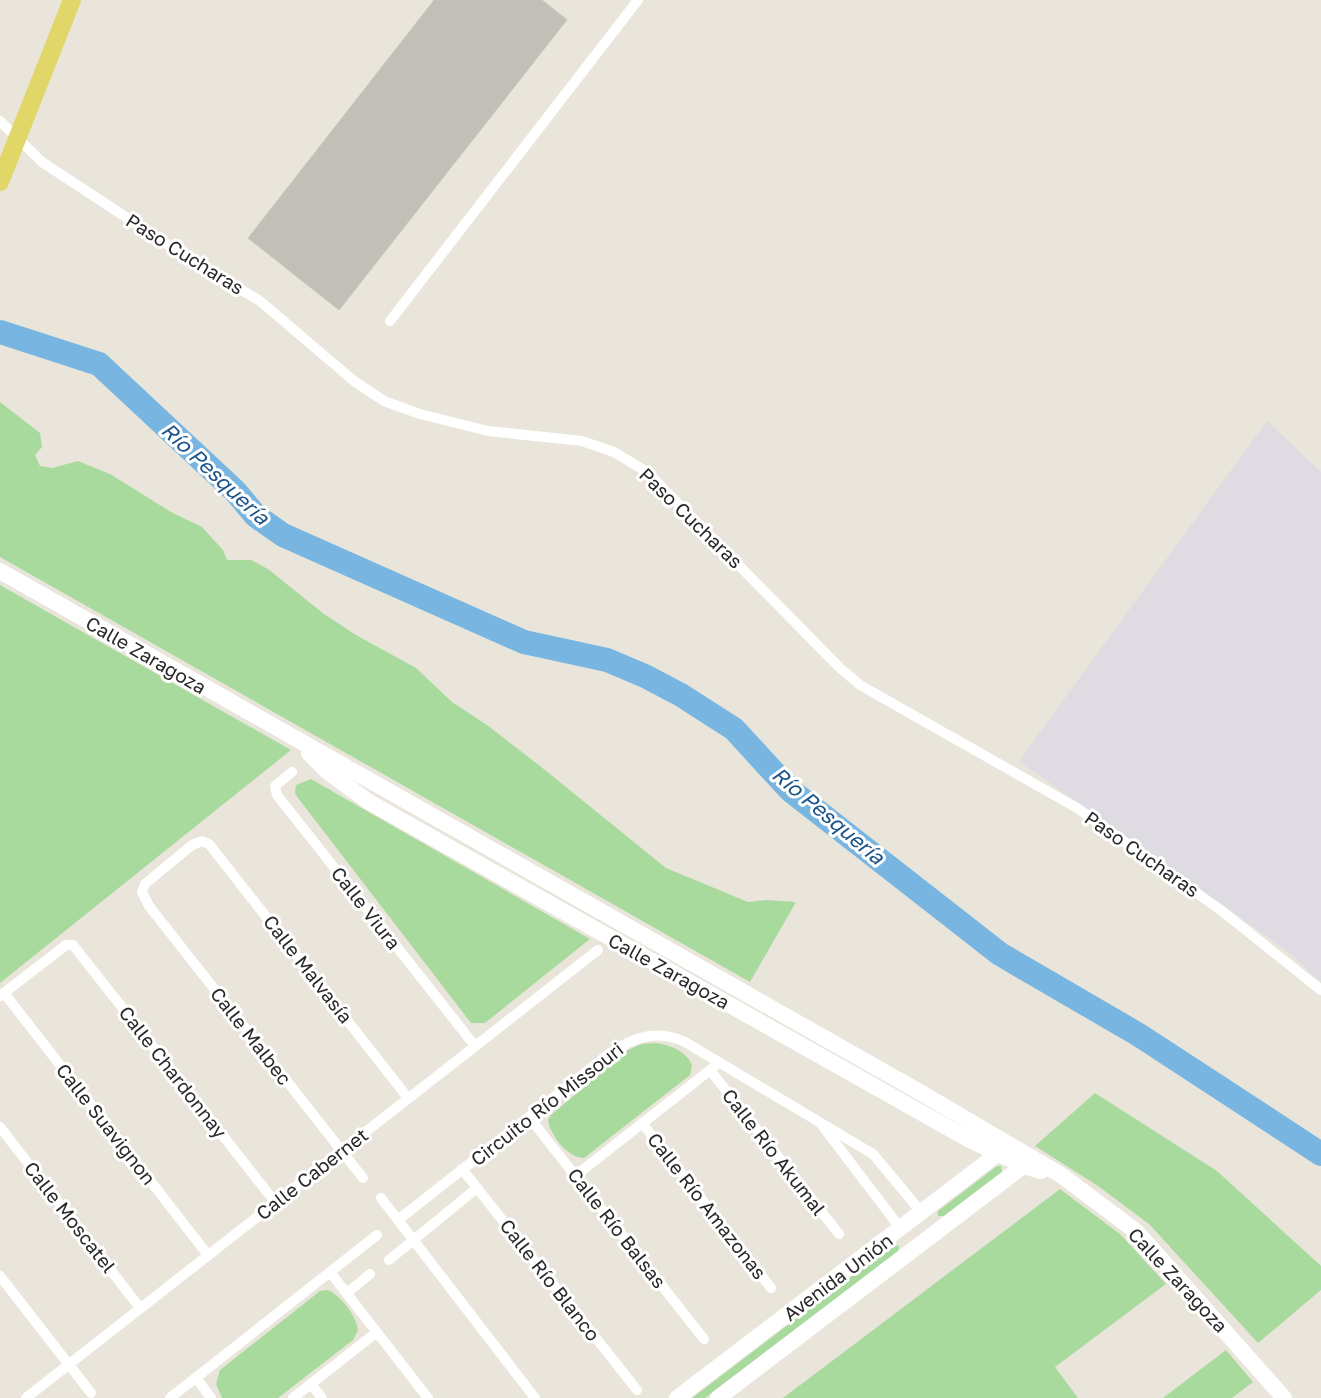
<svg xmlns="http://www.w3.org/2000/svg" width="1321" height="1398" viewBox="0 0 1321 1398" font-family="'Golos Text',sans-serif">
  <style>
    .industrial { fill: #dedbe2 }
    .green { fill: #a9da9d }
    .lines { fill: none; stroke-linecap: round; stroke-linejoin: round }
    .river { stroke: #78b6e1; stroke-width: 24 }
    .building { fill: #c1bfb8; stroke: #c4c1b5; stroke-width: 2 }
    .street { stroke: #fff; stroke-width: 10 }
    .secondary { stroke: #fff; stroke-width: 16 }
    .primary { stroke: #e1d668; stroke-width: 18 }
    .labels { text-anchor: middle; stroke-width: 6; stroke-linejoin: round; paint-order: stroke }
    .street-label { font-size: 19px; fill: #282828; stroke: #fff }
    .water-label { font-size: 21px; font-style: italic; fill: #1b5489; stroke: #fff }
  </style>
  <rect width="100%" height="100%" fill="#e9e5db"/>
  <path class="industrial" d="M1267,421L1321,472V982L1283,948L1019,761Z"/>
  <path class="green" d="M0,402L40,433L42,447L35,455L40,466L52,468L78,461L110,474L171,512L202,527L223,550L227,560H251L268,569L324,614L356,635L416,668L452,702L487,725L540,766L666,868L748,902L766,900L796,902L750,982L0,557Z
    M0,585L291,750L0,983Z
    M311,779L590,939L485,1023H471L295,794L296,785Z
    M656,1043C671,1045 686,1051 692,1065L690,1075L584,1158C568,1158 550,1135 548,1120L551,1115L628,1050L642,1044Z
    M1095,1093L1217,1171L1321,1266V1290L1258,1343L1149,1224L1098,1186L1035,1146Z
    M997,1166H1001L1002,1172L944,1216H938V1211Z
    M1060,1189L1120,1234L1166,1284L1055,1367L1078,1398H783Z
    M893,1245L899,1246L898,1252L705,1398H692Z
    M328,1290C341,1296 356,1315 358,1330L353,1340L278,1398H222L216,1384L220,1370L320,1291Z
    M1226,1350L1253,1382L1232,1398H1163Z"/>
  <g class="lines">
    <path class="river" d="M0,332L99,364L235,491L256,516L283,535L524,642L607,660L645,676L681,695L734,729L790,790L1000,954L1139,1035L1321,1154"/>
  </g>
  <path class="building" d="M435,0H541L566,20L339,309L249,238Z"/>
  <g class="lines">
    <path class="street" d="M0,121L42,162L182,254L260,301L354,381L384,401L420,414L488,431L582,441L614,452L647,472L840,668L860,685L1077,808L1222,911L1321,990
      M390,321L638,0
      M292,772L275,786L277,795L475,1046
      M4,993L208,1255
      M0,996L66,945H73L275,1202
      M710,1070L839,1234
      M529,1117L704,1339
      M642,1123L771,1288
      M821,1124L901,1229
      M0,1127L140,1308
      M462,1169L637,1390
      M575,1176L714,1067
      M363,1178L149,906L142,892L145,884L192,845L202,841L209,844L408,1098
      M381,1198L535,1398
      M398,1220L609,1054C633,1037 657,1029 685,1042L873,1154L922,1213
      M389,1260L477,1188
      M330,1272L428,1398
      M0,1276L91,1393
      M347,1293L370,1274
      M196,1378L211,1398
      M311,1384L322,1398
      M26,1398L598,950
      M170,1398L377,1235
      M293,1398L377,1332"/>
    <path class="secondary" d="M0,571L918,1091L1061,1175L1137,1232L1284,1398
      M309,753L328,772L369,802L968,1139L1024,1166L1041,1171
      M677,1398L1004,1149
      M718,1398L1031,1160"/>
    <path class="primary" d="M0,182L72,0"/>
  </g>
  <g class="labels">
    <g class="street-label">
      <text transform="translate(185 254) rotate(32)" y="7">Paso Cucharas</text>
      <text transform="translate(691 518) rotate(44)" y="7">Paso Cucharas</text>
      <text transform="translate(146 655) rotate(30)" y="7">Calle Zaragoza</text>
      <text transform="translate(1142 854) rotate(35)" y="7">Paso Cucharas</text>
      <text transform="translate(366 908) rotate(52)" y="7">Calle Viura</text>
      <text transform="translate(308 969) rotate(52)" y="7">Calle Malvasía</text>
      <text transform="translate(669 971) rotate(29)" y="7">Calle Zaragoza</text>
      <text transform="translate(251 1036) rotate(52)" y="7">Calle Malbec</text>
      <text transform="translate(173 1072) rotate(52)" y="7">Calle Chardonnay</text>
      <text transform="translate(547 1104) rotate(-38)" y="7">Circuito Río Missouri</text>
      <text transform="translate(106 1124) rotate(52)" y="7">Calle Suavignon</text>
      <text transform="translate(774 1152) rotate(52)" y="7">Calle Río Akumal</text>
      <text transform="translate(312 1174) rotate(-38)" y="7">Calle Cabernet</text>
      <text transform="translate(707 1206) rotate(52)" y="7">Calle Río Amazonas</text>
      <text transform="translate(70 1217) rotate(52)" y="7">Calle Moscatel</text>
      <text transform="translate(617 1228) rotate(52)" y="7">Calle Río Balsas</text>
      <text transform="translate(838 1277) rotate(-37)" y="7">Avenida Unión</text>
      <text transform="translate(550 1280) rotate(52)" y="7">Calle Río Blanco</text>
      <text transform="translate(1178 1280) rotate(47)" y="7">Calle Zaragoza</text>
    </g>
    <g class="water-label">
      <text transform="translate(215 474) rotate(43)" y="7">Río Pesquería</text>
      <text transform="translate(828 816) rotate(40)" y="7">Río Pesquería</text>
    </g>
  </g>
</svg>
